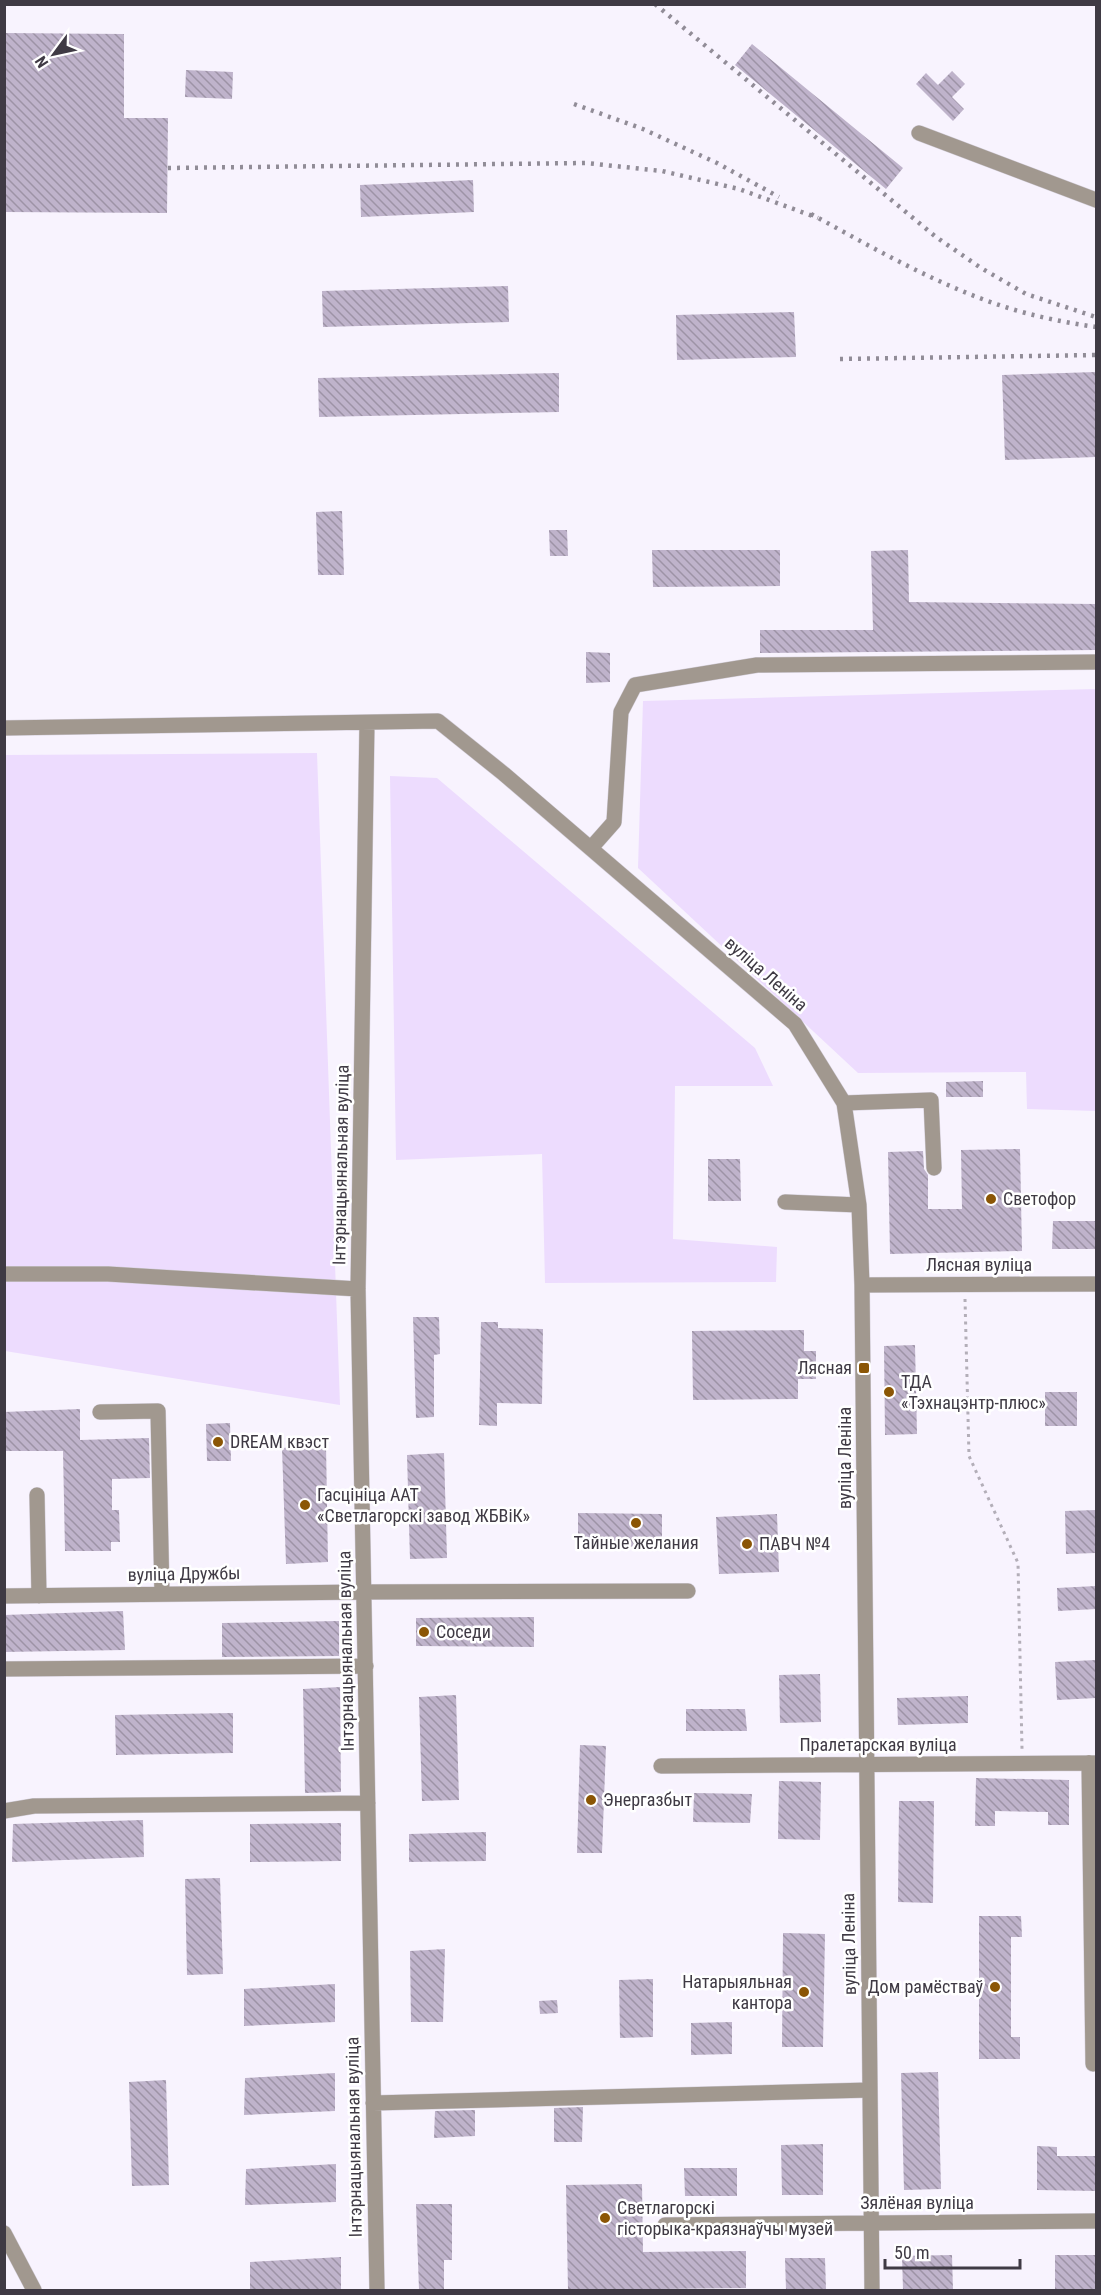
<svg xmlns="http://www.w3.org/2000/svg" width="1101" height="2295" viewBox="0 0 1101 2295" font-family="'Roboto Condensed',sans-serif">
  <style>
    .garden { fill: #eddcfe }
    .building { fill: url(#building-back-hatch) }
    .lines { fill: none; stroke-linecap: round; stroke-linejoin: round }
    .minor-casing { stroke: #d3ced9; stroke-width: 16 }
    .path { stroke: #b3aeb8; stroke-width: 3; stroke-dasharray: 3 4.5; stroke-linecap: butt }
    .minor { stroke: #a1988f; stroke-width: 15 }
    .rail { stroke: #918c97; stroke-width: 4.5; stroke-dasharray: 3 6; stroke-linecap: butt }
    .poi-dot { fill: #8b5605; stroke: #fff; stroke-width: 2 }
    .labels { text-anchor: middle; stroke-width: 5; stroke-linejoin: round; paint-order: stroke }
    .street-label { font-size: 18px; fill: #3f3a44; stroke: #fff }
    .poi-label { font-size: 18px; fill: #3f3a44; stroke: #fff; text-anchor: start }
  </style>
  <defs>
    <pattern id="building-back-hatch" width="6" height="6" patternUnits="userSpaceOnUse" patternTransform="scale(1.5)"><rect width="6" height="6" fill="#bfb3cb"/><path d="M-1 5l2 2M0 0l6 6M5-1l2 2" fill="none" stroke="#9d93a6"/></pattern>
  </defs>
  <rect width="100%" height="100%" fill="#f8f3fe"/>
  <path class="garden" d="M1096,689V1111L1027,1109L1026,1072L858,1073L638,868L643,701Z
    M317,753L340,1405L5,1351L4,755Z
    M390,776L437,778L755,1048L773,1086H675L673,1239L777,1247L776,1282L545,1283L542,1154L396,1160Z"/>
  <path class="building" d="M4,33L124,34V118H168L167,213L4,212Z
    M752,44L903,168L886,189L735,65Z
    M186,70L233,72L232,99L185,97Z
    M952,71L965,84L952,97L964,109L953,121L916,84L926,73L938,85Z
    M473,180L474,212L361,217L360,185Z
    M508,286L509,322L323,327L322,291Z
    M794,312L796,357L677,360L676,315Z
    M1096,372V457L1005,460L1002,375Z
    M559,373V412L319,417L318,378Z
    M342,511L344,575H318L316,512Z
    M549,530H567L568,556H550Z
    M652,550H780V586L653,587Z
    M908,550L909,602L1096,604V650L760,653V630H873L871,551Z
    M586,652L610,653V682L586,683Z
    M983,1081V1097H946V1082Z
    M1020,1149L1022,1251L890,1254L888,1152L923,1151L924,1169L928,1175V1209H962L961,1150Z
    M708,1159H740L741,1201H708Z
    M1053,1221H1096V1249H1052Z
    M413,1317H439L440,1354L434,1355V1417L416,1418Z
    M481,1322H498V1328L543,1329L542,1404L497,1403V1426L479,1425Z
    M804,1330V1351H816V1379H798V1399L693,1400L692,1331Z
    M915,1345L917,1434L885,1435L884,1346Z
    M1045,1392H1077V1426H1045Z
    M80,1409V1440L149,1438L150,1478L112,1479V1510H119L120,1542H111V1551H65L63,1451H4V1412Z
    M230,1423L231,1461H207L206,1424Z
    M326,1445L328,1562L286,1564L282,1448Z
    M444,1453L447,1558L410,1559L407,1455Z
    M1096,1510V1553L1066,1554L1065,1511Z
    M578,1513L662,1514V1547L578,1546Z
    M777,1514L779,1572L719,1574L716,1517Z
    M1096,1586V1609L1058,1611L1057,1588Z
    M123,1611L125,1650L4,1652V1615Z
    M534,1617V1647L416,1646V1618Z
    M339,1621V1656L222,1657V1623Z
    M1096,1660V1698L1057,1700L1055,1662Z
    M820,1674L821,1722L780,1723L779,1675Z
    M340,1687L341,1792L305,1793L303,1689Z
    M456,1695L459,1800L422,1801L419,1697Z
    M968,1696V1723L898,1725L897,1698Z
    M686,1709H745L747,1731H686Z
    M233,1713V1753L116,1755L115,1715Z
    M580,1745L606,1746L602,1853H577Z
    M976,1778L1069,1780V1825H1048V1812L995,1811V1826H975Z
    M779,1781L821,1782L820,1840L778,1839Z
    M694,1793L752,1794L750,1823L693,1822Z
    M899,1801H934L933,1903L898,1902Z
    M143,1820L144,1857L12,1862L13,1824Z
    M341,1823V1861L250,1862V1824Z
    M486,1832V1861L409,1862V1834Z
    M220,1878L223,1974L187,1975L185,1879Z
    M979,1916H1021L1022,1937H1011V2037H1020V2059H979Z
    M783,1933L825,1934L823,2047H782Z
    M445,1949L443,2022H411L410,1951Z
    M653,1979V2037L620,2038L619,1980Z
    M335,1984V2022L244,2026V1989Z
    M557,2000L558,2013L540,2014L539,2001Z
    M732,2022V2054L691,2055V2023Z
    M938,2072L941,2189L904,2190L901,2073Z
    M335,2073V2111L244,2115L245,2078Z
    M166,2080L169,2185L132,2186L129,2082Z
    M583,2107L582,2142H554V2108Z
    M475,2110V2136L434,2138L435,2111Z
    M823,2144V2195H782L781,2145Z
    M1037,2146L1057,2147V2156H1096V2191L1037,2190Z
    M336,2164V2202L245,2205L246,2169Z
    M684,2168H737V2196H685Z
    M642,2184L643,2252L746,2251V2288L568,2290L566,2185Z
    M416,2204H452V2260H444V2290H419Z
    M952,2255L953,2290H903L902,2256Z
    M1055,2255H1096V2290H1055Z
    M341,2257V2290H250V2262Z
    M785,2258H825L826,2290H786Z"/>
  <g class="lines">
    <defs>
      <path id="minor" d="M919,133L1096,200
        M367,723L358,1289L377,2290
        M4,728L438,721L504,774L795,1024L844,1103L859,1205L862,1285L872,2290
        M591,848L614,822L621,712L635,685L757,665L1096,662
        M844,1103L931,1100L934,1168
        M785,1202L859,1205
        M4,1274H108L358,1289
        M862,1285L1096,1284
        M100,1412L158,1411L162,1594
        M37,1495L39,1596
        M4,1596L364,1592L688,1591
        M4,1669L366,1666
        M1089,1763L1093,2064
        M661,1766L1096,1763
        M4,1811L34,1806L368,1803
        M373,2103L870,2090
        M665,2225L1096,2221
        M4,2233L34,2290"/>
    </defs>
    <use href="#minor" class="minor-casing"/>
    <path class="path" d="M965,1299L969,1456L1018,1563L1022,1749"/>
    <use href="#minor" class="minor"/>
    <path class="rail" d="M655,4L936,237L981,268L1026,294L1096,317
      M574,104L643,129L717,163L779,197
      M168,168L586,163L662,171L739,189L818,218
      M811,214C877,250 944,289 1015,310C1042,318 1069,323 1096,327
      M840,359L1096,355"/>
  </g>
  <g class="poi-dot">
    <circle cx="991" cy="1199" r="6"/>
    <rect x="858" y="1362" width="12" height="12" rx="3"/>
    <circle cx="889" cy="1392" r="6"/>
    <circle cx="218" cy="1442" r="6"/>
    <circle cx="305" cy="1505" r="6"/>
    <circle cx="636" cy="1523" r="6"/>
    <circle cx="747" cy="1544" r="6"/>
    <circle cx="424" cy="1632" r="6"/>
    <circle cx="591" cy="1800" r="6"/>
    <circle cx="995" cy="1987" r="6"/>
    <circle cx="804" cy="1992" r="6"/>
    <circle cx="605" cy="2218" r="6"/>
  </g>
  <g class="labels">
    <g class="street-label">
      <text transform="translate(766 974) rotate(41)" y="6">вуліца Леніна</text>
      <text transform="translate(341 1165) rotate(-89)" y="6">Інтэрнацыянальная вуліца</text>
      <text x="979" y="1271">Лясная вуліца</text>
      <text transform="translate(845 1458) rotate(-90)" y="6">вуліца Леніна</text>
      <text transform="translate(184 1574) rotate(-1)" y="6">вуліца Дружбы</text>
      <text transform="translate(346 1651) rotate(-91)" y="6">Інтэрнацыянальная вуліца</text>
      <text x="878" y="1751">Пралетарская вуліца</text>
      <text transform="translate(849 1944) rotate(-91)" y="6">вуліца Леніна</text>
      <text transform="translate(354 2137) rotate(-91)" y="6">Інтэрнацыянальная вуліца</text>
      <text x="917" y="2209">Зялёная вуліца</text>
    </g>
    <g class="poi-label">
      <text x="1003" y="1205">Светофор</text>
      <text x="852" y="1374" text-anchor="end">Лясная</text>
      <text x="901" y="1388">ТДА<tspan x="901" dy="21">«Тэхнацэнтр-плюс»</tspan></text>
      <text x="230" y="1448">DREAM квэст</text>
      <text x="317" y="1501">Гасцініца ААТ<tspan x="317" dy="21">«Светлагорскі завод ЖБВіК»</tspan></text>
      <text x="636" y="1549" text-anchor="middle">Тайные желания</text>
      <text x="759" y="1550">ПАВЧ №4</text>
      <text x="436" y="1638">Соседи</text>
      <text x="603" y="1806">Энергазбыт</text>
      <text x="792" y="1988" text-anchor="end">Натарыяльная<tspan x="792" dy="21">кантора</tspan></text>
      <text x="983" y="1993" text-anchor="end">Дом рамёстваў</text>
      <text x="617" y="2214">Светлагорскі<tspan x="617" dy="21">гісторыка-краязнаўчы музей</tspan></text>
    </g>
  </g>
  <rect width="1101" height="2295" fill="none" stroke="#3f3a44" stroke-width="12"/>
  <g transform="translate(54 54) rotate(237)" stroke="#ffffff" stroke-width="4.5" paint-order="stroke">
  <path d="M0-4.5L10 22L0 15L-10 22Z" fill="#3f3a44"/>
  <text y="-9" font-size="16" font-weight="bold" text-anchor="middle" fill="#3f3a44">N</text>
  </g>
  <path d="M885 2259v9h135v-9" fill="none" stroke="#3f3a44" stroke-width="3"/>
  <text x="894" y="2259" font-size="18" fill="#3f3a44" stroke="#ffffff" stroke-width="4.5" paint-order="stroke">50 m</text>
</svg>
